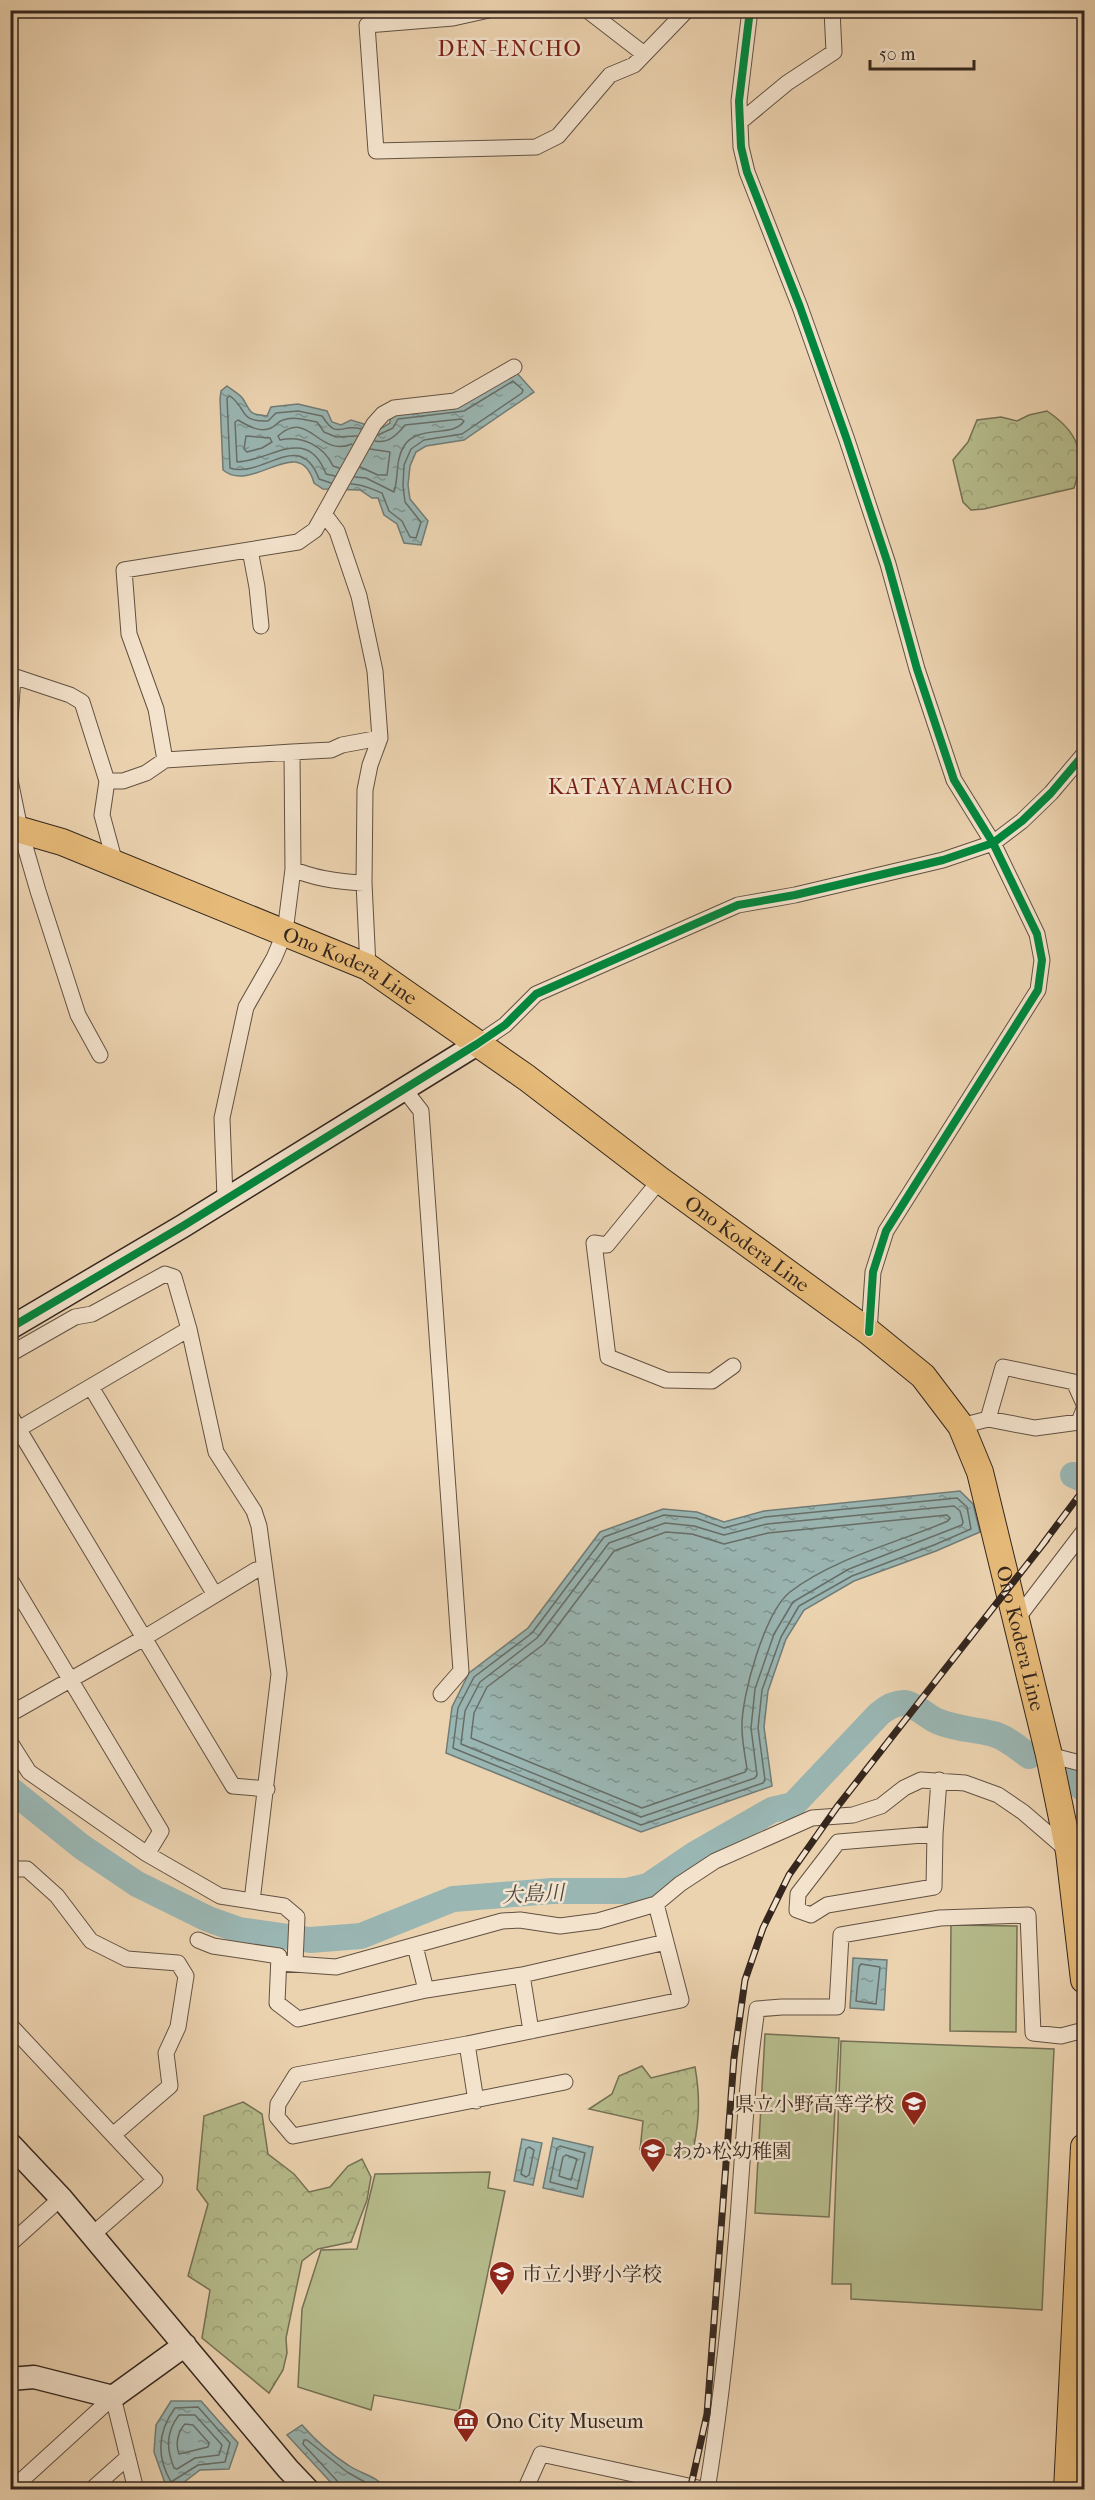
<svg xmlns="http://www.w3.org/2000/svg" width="1095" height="2500" viewBox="0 0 1095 2500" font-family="'IM FELL French Canon','Noto Serif JP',serif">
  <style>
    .grass { fill: #b6bc8c; stroke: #757155; stroke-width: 1.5 }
    .forest { fill: url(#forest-crowns); stroke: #757155; stroke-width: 1.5 }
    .water { fill: url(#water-ripples); stroke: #717c77; stroke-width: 1.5 }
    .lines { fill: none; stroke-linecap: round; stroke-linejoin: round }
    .shore { stroke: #676e68; stroke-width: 1.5 }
    .river { stroke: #9ab6b3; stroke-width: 26 }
    .street-casing { stroke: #625142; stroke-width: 17 }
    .secondary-casing { stroke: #34261e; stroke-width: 25 }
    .primary-casing { stroke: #34261e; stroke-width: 28 }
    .street { stroke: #f3e2cc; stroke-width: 15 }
    .secondary { stroke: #f3e2cc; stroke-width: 22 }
    .primary { stroke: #e6ba78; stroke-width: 26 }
    .rail-casing { stroke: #34261e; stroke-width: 7 }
    .rail { stroke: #f3e2cc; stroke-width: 4.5; stroke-dasharray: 14; stroke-linecap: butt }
    .cycleway-casing { stroke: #f3e2cc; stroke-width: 11 }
    .cycleway { stroke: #00873e; stroke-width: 8 }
    .labels { text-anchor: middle; stroke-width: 5; stroke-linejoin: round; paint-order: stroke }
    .street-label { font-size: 20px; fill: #34261e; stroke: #f3e2cc }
    .poi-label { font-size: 20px; fill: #34261e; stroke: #f3e2cc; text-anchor: start }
    .water-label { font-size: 21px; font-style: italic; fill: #4e4a43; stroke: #f3e2cc }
    .quarter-label { font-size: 22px; letter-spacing: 1.5px; fill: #7a1f14; stroke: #f3e2cc }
  </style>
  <defs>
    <pattern id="forest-crowns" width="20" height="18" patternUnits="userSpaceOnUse" patternTransform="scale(1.5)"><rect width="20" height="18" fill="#b6bc8c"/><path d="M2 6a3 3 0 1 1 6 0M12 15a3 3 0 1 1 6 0" fill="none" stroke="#9da178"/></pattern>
    <pattern id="water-ripples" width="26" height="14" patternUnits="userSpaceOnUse" patternTransform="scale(1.5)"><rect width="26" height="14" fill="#9ab6b3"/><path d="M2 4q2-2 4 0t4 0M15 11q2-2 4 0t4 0" fill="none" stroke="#7e9491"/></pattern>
  </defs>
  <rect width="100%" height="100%" fill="#ecd3b0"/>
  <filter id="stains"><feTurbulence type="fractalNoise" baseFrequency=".00333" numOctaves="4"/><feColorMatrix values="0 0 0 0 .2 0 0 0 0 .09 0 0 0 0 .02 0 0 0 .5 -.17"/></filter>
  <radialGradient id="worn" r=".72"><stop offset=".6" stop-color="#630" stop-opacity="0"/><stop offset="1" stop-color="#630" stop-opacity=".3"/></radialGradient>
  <path class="grass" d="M951,1925L1017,1926L1016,2032L950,2031Z
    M765,2034L839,2038L829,2217L755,2213Z
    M841,2041L1054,2049L1042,2310L851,2299V2284H832Z
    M490,2172L488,2188L505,2191L459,2411L374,2395L371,2410L298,2387L302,2309L321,2250L357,2249L375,2174Z"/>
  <path class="forest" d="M1047,411C1078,432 1086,452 1074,488L984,509L971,510L963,502L953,460L968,442L977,420L1001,417L1017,421L1029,415Z
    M642,2066L651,2078L695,2067C701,2100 699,2127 691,2159L640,2150L643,2121L589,2109L612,2094L619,2076Z
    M243,2102L262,2114L268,2154L294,2174L309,2192L330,2187L348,2166L362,2159L371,2177L367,2200L351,2242L318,2249L302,2261L286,2338L287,2353L283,2370L269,2393L202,2338L210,2290L188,2276L208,2204L197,2189L204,2116Z"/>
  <path class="water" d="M516,372L534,392L464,440L426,446L416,452L410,466L408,485L410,499L428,521L421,545L404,543L397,524L384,515L378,498H372L360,490L323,489L314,483C299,431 253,495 223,470L220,399L221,391L227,386C232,390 240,394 243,399C252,413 248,414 267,416L271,407L298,404L327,411L332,422L341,425L351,420L380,429L390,423V413L462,405Z
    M960,1491L973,1504L980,1532L936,1551L854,1581L804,1610L786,1639L768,1691L764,1727L772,1786L641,1832L446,1753L452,1707L469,1673L528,1628L600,1532L663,1509L697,1512L724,1522L764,1511Z
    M853,1958L887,1960L884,2010L850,2008Z
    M553,2138L593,2147L583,2197L543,2188Z
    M522,2139L542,2143L533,2185L514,2181Z
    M171,2401H201L238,2443L229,2469L200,2470L175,2489H167L154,2452L156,2425Z
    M302,2425C315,2440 331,2454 348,2465C361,2474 377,2476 387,2489H337L287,2435Z"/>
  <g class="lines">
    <path class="shore" d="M246,436L270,438L272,442L262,448L247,452L244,449Z
      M360,467L378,475H387L390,452L370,449
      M339,468L333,466C324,446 302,435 280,440L278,436C309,408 318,458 352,444
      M335,476L326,474C307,424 271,461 237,462L235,422L238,420C248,426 260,433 271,428C276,426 278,421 283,420C294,416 306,420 317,422L324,432L336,437L357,436
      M355,477L366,478L394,492C399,477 395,460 404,446C418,424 454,438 464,421L461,419L405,425C397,435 388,444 375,441
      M331,483L319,479C300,427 263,479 230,468L227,398L230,396C248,409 238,422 268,421L276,413L298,411L322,416C338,441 340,423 361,429
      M351,484C362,484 372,489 382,493L389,511L402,521L410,537L416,538L421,522L405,502L403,486L404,465L411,449L424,440L462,434L522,393L523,390L513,381L464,411L398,419L393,428L378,435
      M957,1498L967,1507L971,1529L934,1545L852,1576L799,1606L781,1637L762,1690L758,1728L765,1780L763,1783L641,1825L453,1748L458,1708L474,1677L532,1633L604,1537L664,1515L696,1518L724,1528L765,1517Z
      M954,1506L960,1511L963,1522L962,1525L849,1569L793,1602L774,1634L755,1689L751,1728L757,1775L755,1778L641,1817L461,1744L465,1711L480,1682L537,1638L609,1543L665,1523L694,1526L724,1535L767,1524Z
      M947,1515L950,1518L948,1521C897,1543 834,1558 790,1592C765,1612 741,1696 742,1728C742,1741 745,1755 747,1769L745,1772L642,1808L471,1738L474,1713L487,1687L544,1644L614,1551L666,1532L692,1534L724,1544L768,1533Z
      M861,1964L880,1967L876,2004L856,2001L859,1967Z
      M560,2146L585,2153L577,2189L550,2182L557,2148Z
      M529,2147L534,2150L529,2175L526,2177L521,2174L526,2149Z
      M566,2155L577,2159L571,2180L559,2176L563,2157Z
      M198,2407L230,2443L225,2462L198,2465L171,2482C156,2456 158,2431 175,2408Z
      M179,2415H195L222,2445L219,2455L195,2458L177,2469L174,2468C166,2448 166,2432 179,2415Z
      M185,2424L193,2425L209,2443L208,2447L179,2454C175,2444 178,2431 185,2424Z
      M341,2490L339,2483L303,2444L304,2440H307L347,2472L379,2490"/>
    <path class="river" d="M1073,1475L1084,1480
      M1061,1772L1084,1789
      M10,1789L82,1847L137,1884L208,1919L239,1930L310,1940L361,1936L453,1899L552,1891H627L648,1886L695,1854L772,1810L793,1805L879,1714C886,1708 894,1703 904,1703C915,1704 927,1717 937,1721C955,1729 974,1729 993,1734C1006,1737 1018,1748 1029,1756"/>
    <defs>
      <path id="street" d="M489,10L453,18L367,25L376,151L536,147L558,136L610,75L634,65L687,10
        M587,10L644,54
        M750,10L739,101L741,147L747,172L800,307L847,440L888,564L917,669L954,780L993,843L1037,934L1042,960L1038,990L886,1231L873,1272L869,1332
        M740,122L787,83L834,52L832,10
        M325,515L337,531L359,596L375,671L380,738L370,765L365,790L364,883L368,967
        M250,550L257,587L261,626
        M10,721L13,676L70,695L82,702L107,781
        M292,752L331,750L342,745L380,738
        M165,760L156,709L129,634L124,570L298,542L315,530L374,424L383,414L394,408L455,401L514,367
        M10,780L20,829L38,891L78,1015L100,1055
        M115,863L102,815L107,781H123L146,773L165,760L292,752L293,869L285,932L274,958L246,1007L222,1118L225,1198
        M293,869C315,879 340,882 364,883
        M477,1044L505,1025L536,994L738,905L795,895L943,860L993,843L1022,821L1051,793L1084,754
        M404,1089L421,1111L461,1671L441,1694
        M660,1180L607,1245L594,1243L608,1357L666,1380L712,1381L733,1366
        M10,1354L75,1317L92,1314L165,1274L174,1277L189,1329L216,1452L254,1511L259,1526L279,1674L252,1901
        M91,1387L215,1595
        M10,1415L233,1786L267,1789
        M988,1419L1003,1367L1074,1382L1084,1404
        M961,1426L988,1419L1035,1428L1079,1422L1084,1409
        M10,1434L189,1329
        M10,1579L161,1831L147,1854
        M1016,1620L1084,1531
        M10,1714L144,1638L256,1570H265
        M10,1742L29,1772L147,1854L220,1896L284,1906L297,1917L295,1963
        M1049,1755L1084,1764
        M935,1834L838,1842L798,1894L797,1910L811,1915L827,1905L934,1887L935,1834L939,1780
        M10,1869H27L57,1896L91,1941L127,1959L178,1963L186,1976L178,2027L166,2053L170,2086L113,2135
        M198,1940L213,1946L279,1956L277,2003L298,2019L426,1990L522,1975L666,1942
        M415,1946L426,1990
        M280,1963L336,1967L502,1921L520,1920L560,1926L598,1921L656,1904L680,1884L715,1861L812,1818L853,1815L881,1806L904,1788L921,1780L965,1783L998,1795L1023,1812L1067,1850
        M522,1975L531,2031
        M10,2025L155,2180L92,2235
        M467,2044L476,2101
        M565,2082L293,2136L277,2117L278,2104L296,2075L467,2044L681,2000L656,1904
        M10,2244L61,2198
        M11,2490L113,2397L136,2490
        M91,2490L128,2457
        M525,2490L541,2454L707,2490
        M707,2490C721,2404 730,2318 737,2231C743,2157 746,2083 757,2009L782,2007H837L841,1935L940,1918L1028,1915L1033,2033L1061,2036L1084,2030"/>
      <path id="secondary" d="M10,1328L183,1226L477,1044
        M10,2144L61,2198L288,2469L308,2490
        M10,2379L34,2377L113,2397L185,2345"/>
      <g id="primary">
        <path id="s1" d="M10,827L62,842L368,967L527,1078L660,1180L869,1332L923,1376L961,1426L980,1472L1049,1755L1069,1852L1084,1980"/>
        <path d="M1067,2490L1084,2147"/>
      </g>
    </defs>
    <use href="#street" class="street-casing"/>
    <use href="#secondary" class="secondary-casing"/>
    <use href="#primary" class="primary-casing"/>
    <use href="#street" class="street"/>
    <use href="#secondary" class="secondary"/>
    <use href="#primary" class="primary"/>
    <defs>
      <path id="rail" d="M1042,1545L1084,1489
        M690,2490L707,2414L734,2058L745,1980L763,1928L789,1875L837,1807L1047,1539"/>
    </defs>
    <use href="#rail" class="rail-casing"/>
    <use href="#rail" class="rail"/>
    <defs>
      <path id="cycleway" d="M750,10L739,101L741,147L747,172L800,307L847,440L888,564L917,669L954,780L993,843L1037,934L1042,960L1038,990L886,1231L873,1272L869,1332
        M10,1328L183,1226L477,1044L505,1025L536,994L738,905L795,895L943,860L993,843L1022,821L1051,793L1084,754"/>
    </defs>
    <use href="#cycleway" class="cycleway-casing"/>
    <use href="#cycleway" class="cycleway"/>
  </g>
  <defs>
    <symbol id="school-pin" viewBox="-11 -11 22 30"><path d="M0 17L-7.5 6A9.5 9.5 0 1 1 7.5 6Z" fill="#8f2418" stroke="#f3e2cc"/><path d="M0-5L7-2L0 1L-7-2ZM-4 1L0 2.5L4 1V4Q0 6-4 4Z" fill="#fff"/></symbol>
    <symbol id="museum-pin" viewBox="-11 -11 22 30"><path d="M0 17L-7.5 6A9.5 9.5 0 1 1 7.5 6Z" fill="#8f2418" stroke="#f3e2cc"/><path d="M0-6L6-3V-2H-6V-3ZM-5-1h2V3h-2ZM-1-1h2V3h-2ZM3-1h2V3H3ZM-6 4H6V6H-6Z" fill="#fff"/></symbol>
  </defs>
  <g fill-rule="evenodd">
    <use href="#school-pin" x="899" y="2089" width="30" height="40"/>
    <use href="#school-pin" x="638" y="2136" width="30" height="40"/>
    <use href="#school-pin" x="487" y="2259" width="30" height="40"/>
    <use href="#museum-pin" x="451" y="2406" width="30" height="40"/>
  </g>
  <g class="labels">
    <g class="street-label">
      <text dy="7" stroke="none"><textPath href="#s1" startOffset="368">Ono Kodera Line</textPath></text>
      <text dy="7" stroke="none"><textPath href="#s1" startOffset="854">Ono Kodera Line</textPath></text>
      <text dy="7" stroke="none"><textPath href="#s1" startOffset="1358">Ono Kodera Line</textPath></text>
    </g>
    <g class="poi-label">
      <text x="894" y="2111" text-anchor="end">県立小野高等学校</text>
      <text x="672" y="2158">わか松幼稚園</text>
      <text x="522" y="2281">市立小野小学校</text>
      <text x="486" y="2428">Ono City Museum</text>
    </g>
    <g class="water-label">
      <text transform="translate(533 1894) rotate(-3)" y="7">大島川</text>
    </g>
    <g class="quarter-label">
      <text x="510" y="56">DEN-ENCHO</text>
      <text x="641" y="794">KATAYAMACHO</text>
    </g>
  </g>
  <rect width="1095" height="2500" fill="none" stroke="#ecd3b0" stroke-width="36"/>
  <rect x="12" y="12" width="1071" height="2476" fill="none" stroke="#34261e" stroke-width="3"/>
  <rect x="18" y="18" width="1059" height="2464" fill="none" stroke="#34261e" stroke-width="1.5"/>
  <path d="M870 60v9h104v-9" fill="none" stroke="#34261e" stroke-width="3"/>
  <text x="879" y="60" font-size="18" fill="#34261e" stroke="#f3e2cc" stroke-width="4.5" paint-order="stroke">50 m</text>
  <rect width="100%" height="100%" filter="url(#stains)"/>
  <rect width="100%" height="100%" fill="url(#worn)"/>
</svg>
